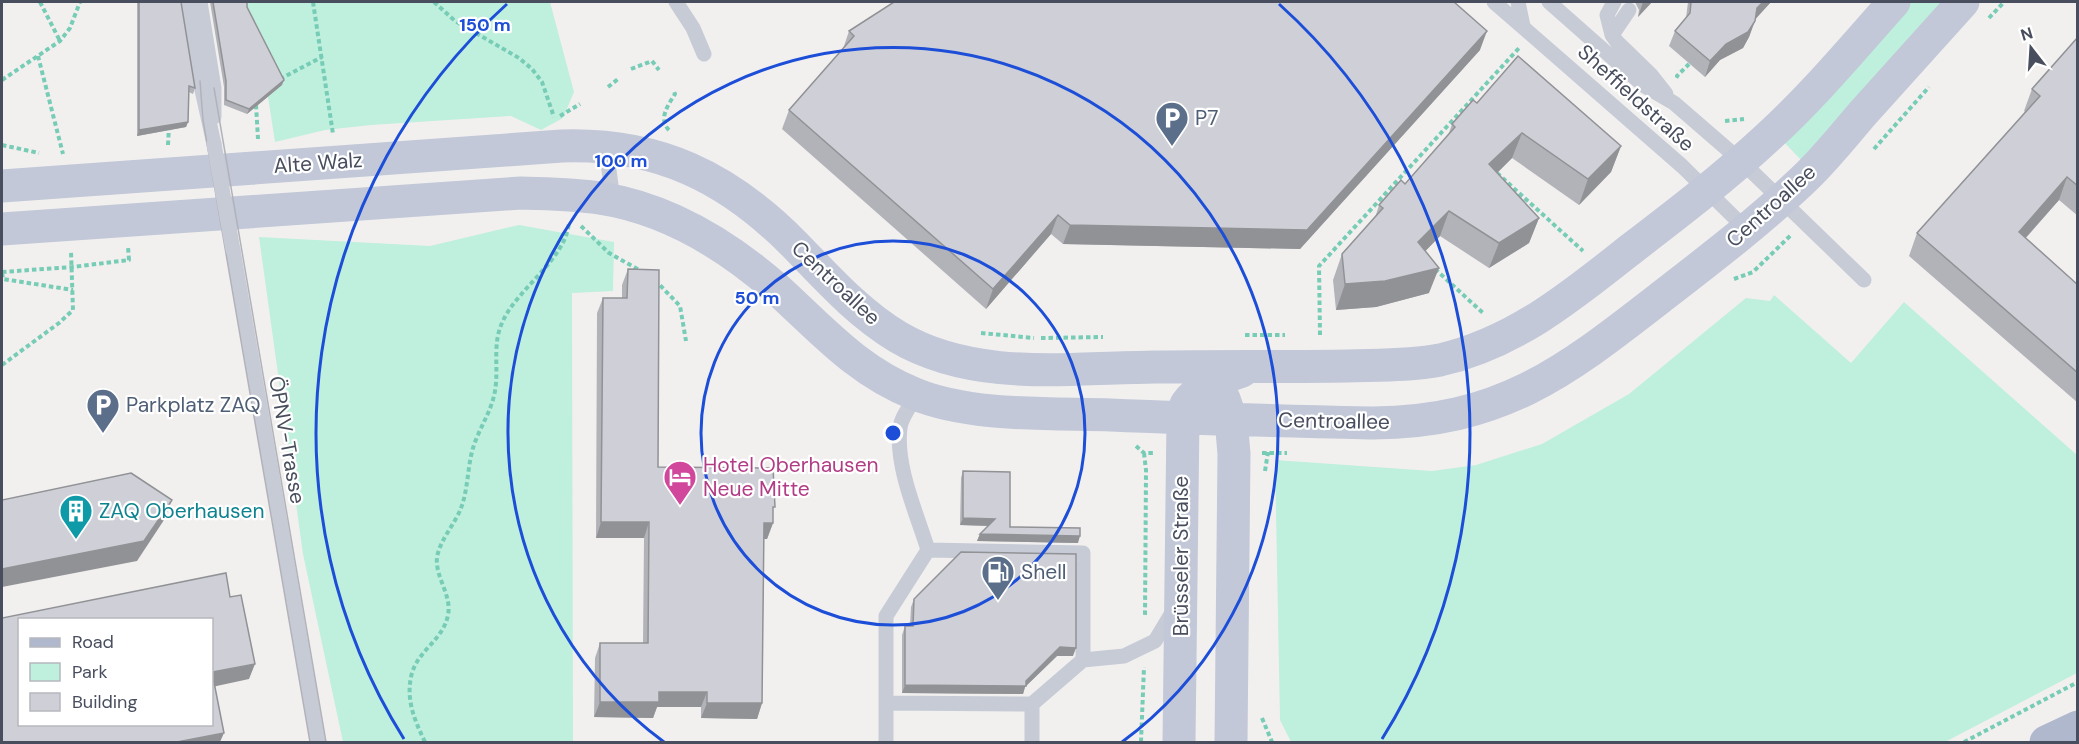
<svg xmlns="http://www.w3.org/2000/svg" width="2079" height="744" viewBox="0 0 2079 744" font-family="'DM Sans',sans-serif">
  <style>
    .green { fill: #bfefdd }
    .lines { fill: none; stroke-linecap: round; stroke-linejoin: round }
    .path { stroke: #77ccb6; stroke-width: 4; stroke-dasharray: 4.5 3; stroke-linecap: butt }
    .lane { stroke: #c6cbd6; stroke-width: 15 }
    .secondary { stroke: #c2c8d8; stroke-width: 33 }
    .primary { stroke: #b0b8ce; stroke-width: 33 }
    .tram { stroke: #b2b3ba; stroke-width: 1.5 }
    .lane-bridge { stroke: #c6cbd6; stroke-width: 15 }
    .wall { fill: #b2b3b9 }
    .shaded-wall { fill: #919296 }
    .building { fill: #cfd0d7; stroke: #919296; stroke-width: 1.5; fill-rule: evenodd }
    .ring { fill: none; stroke: #1d4ed8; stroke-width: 3 }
    .labels { text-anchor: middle; stroke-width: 4.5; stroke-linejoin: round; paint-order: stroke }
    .street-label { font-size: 21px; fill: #484e5d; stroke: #fff }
    .service-label { font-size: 21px; fill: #4e5e75; stroke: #fff; text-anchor: start }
    .hotel-label { font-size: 21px; fill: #b23c85; stroke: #fff; text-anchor: start }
    .culture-label { font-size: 21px; fill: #0d838f; stroke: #fff; text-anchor: start }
    .centre { fill: #1d4ed8; stroke: #fff; stroke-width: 3 }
    .ring-label { font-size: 18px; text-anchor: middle; font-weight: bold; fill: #1d4ed8; stroke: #fff; stroke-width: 4.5; stroke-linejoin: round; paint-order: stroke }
  </style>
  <rect width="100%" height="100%" fill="#f2f0ef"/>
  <path class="green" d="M246,2H550L574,92L563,118L541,130L511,116L371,125L325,130L275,142L268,97L245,13Z
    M1908,2H1944L1801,160L1782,140Z
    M519,225L614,242L613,291L572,293L573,742H343L303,554L259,237L430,246Z
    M1774,295L1851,363L1904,302L2077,455L2078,671L2075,674L1945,742H1291L1280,720L1275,460L1432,471L1476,465L1542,444L1629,394L1746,298L1770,301Z"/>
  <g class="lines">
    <path class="path" d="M40,2L60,41
      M313,2L333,134
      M434,2L455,21L519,58L532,69L542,82L554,117
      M1989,18L2004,2
      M38,56L63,154
      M631,69L652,61L659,70
      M1679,77L1677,76L1689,64
      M280,79L322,57
      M2,80L60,41L70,28L80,2
      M608,87L618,79
      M256,105L258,139
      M560,116L580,104
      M1725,121L1744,119
      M669,130C658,119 668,105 675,94L674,91
      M2,145L39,153
      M168,145L169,126
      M1874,149L1929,87
      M1497,173L1583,251
      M581,226L609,253L641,271
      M1435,269L1483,313
      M2,272L72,267L129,260L128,247
      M2,273L3,279L73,290
      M1734,279L1753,272L1791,235
      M655,280L680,306L686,341
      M981,333L1034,338
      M1245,335H1285
      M1320,335L1319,266L1519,48
      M1041,338L1103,337
      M2,365L59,323L73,310L71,251
      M1136,446L1144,453H1155
      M1144,453L1146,470L1145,617
      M1262,453H1287
      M1265,471L1268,452
      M1262,718L1272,742
      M425,742C415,721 406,701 411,677C416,651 443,641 448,615C452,595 435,577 437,558C439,541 455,524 461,508C469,487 467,463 475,442C482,424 492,409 495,391C499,368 492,345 502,323C516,289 566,260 569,222
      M1141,742L1144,667
      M1964,742L2078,682"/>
    <path class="lane" d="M188,2L200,81L214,144
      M200,2L214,88V117
      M676,2L693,28L704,54
      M1494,2L1682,166L1747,230
      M1518,2L1523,26
      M1549,2L1643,85L1674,103L1741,161L1864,280
      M1614,2L1607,15L1612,35L1617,42L1651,75L1666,94
      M1612,35L1629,10
      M606,148L613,200
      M233,250L318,742
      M928,550L1083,553V660
      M886,703L1032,704L1083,660L1124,656L1155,641L1173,611
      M1032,704V742
      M886,742V616L928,550C917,514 895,466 900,428C901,417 911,405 917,395"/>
    <path class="secondary" d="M2,186L562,146C658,143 728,177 795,245C827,278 858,313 898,337C974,382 1070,368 1155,367C1219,366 1283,367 1347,366C1378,365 1410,366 1440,360C1515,343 1573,295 1631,249C1678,213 1725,177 1768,137C1814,95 1853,48 1894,2
      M2,229L521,193C547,194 573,194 599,198C666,208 727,245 777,289C822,330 857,371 915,394C971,417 1050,413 1111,415C1198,419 1286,421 1373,423C1504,422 1567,370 1665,294C1713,257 1761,220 1805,178C1826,158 1844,135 1863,113C1896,76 1930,39 1963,2
      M1224,399L1231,419L1234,454L1231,742
      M1179,742L1183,418C1184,413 1184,407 1187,403C1198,387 1224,377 1242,371"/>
    <path class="primary" d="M2046,742L2078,727"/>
    <path class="tram" d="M200,81L203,120L310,742
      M214,88L326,742"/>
    <path class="lane-bridge" d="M214,144L233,250"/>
  </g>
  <path class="wall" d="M137,2H181L195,88L193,94L189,92L188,122L186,127L137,136Z
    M210,2H247V7L282,85L247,114L224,105V87Z
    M1633,2H1652L1638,17L1639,10L1635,2Z
    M1688,2H1771L1755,19L1749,37L1743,48L1720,60L1705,77L1669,46L1675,31L1686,18Z
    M849,31L1480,50L1300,249L1063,244L1051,234L986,309L782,129L789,110L843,49Z
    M2078,37V216L2059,200L2026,238L2078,285V403L1909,256L1917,233L2025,112L2024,111L2032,89Z
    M1477,103L1621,146L1611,172L1579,205L1512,158L1497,173L1539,218L1529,243L1489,268L1440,236L1425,251L1429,293L1376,307L1336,310L1333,280L1342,254L1375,218L1379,205L1405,184L1448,136L1452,124Z
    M628,269L658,467L773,514V523L767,539H764L762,703L757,719L701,718V707H657L653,718L594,717L595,658L600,643H643L644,538H596L597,313L603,298H622V285Z
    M963,471L1010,527L1078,543L977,541L980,534L988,526L960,525L961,478Z
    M914,599L1073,656H1057L1025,687L1023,694L902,693V635L905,626H910L911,607Z"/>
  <path class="shaded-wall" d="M1643,2H1652L1638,17Z
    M1763,2H1771L1751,24L1757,8Z
    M1755,21L1749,37L1743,48L1720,60L1705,77L1710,61L1726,44Z
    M1487,31L1480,50L1300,249L1063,244L1070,225Z
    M284,80L282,85L247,114L249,109Z
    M188,122L186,127L137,136L139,130Z
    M1522,133L1512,158L1480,190L1489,164Z
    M1621,146L1611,172L1579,205L1588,179Z
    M2067,177L2059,200L2011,254L2019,232Z
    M1449,211L1440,236L1409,268L1418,242Z
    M1058,215L1051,234L986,309L993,289Z
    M1539,218L1529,243L1489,268L1499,243Z
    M1439,268L1429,293L1376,307L1336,310L1345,284Z
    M172,500L164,520L137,561L2,587V569Z
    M963,518L995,519L992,526L960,525Z
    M601,522H649L644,538H596Z
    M764,523H773L767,539H758Z
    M980,534L1080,536L1078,543L977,541Z
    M1060,647L1076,648L1073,656H1057L1025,687L1023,694L902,693L905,685L1026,681Z
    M255,664L249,679L212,687V672Z
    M659,692H707L701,707H657L653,718L594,717L600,702Z
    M707,703H762L757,719L701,718Z
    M224,733L220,742H177Z"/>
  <path class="building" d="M139,2H181L195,88L189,86L188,122L139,130Z
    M213,2H247V7L284,80L249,109L226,100V81Z
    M894,2H1454L1487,31L1307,230L1070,225L1058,215L993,289L789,110L854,36L849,31Z
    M1691,2H1763L1757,8L1755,21L1748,32L1726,44L1710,61L1675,31L1690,13Z
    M2078,37V186L2067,177L2019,232L2078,285V373L1917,233L2040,96L2032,89Z
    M1518,56L1621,146L1588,179L1522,133L1489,164L1539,218L1499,243L1449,211L1418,242L1439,268L1385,281L1345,284L1342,254L1383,208L1379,205L1401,180L1405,184L1455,127L1452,124L1473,100L1477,103Z
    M628,269L659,270L658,467L773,468L775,507H773V523H764L762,703H707V692H659V702H600V643H648L649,522H601L603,298H627Z
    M963,471L1010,472V527L1080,528V536L980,534L995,519L963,518Z
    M131,473L172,500L144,541L2,569V500Z
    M961,552L1076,554V648L1060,647L1026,681V686L905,685V626H913L914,599Z
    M226,573L230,597L241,595L255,664L212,672L224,733L177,742H2V618ZM20,620H212V724H20Z"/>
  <g class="ring">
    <circle cx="893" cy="433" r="192"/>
    <path d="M664 742A385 385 0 1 1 1122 742"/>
    <path d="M404 739A577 577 0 0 1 507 4M1279 4A577 577 0 0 1 1382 739"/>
  </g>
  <defs>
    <symbol id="parking-pin" viewBox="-11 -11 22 30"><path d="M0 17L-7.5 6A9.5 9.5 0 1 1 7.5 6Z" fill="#5c6f8a" stroke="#fff"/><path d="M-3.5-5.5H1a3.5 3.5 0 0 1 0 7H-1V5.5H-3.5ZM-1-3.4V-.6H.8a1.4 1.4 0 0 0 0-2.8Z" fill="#fff"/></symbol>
    <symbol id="hotel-pin" viewBox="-11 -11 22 30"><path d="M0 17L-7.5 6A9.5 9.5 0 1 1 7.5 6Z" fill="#d1479c" stroke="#fff"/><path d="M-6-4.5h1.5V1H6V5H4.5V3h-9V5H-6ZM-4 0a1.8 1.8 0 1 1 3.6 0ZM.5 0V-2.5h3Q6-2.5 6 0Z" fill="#fff"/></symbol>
    <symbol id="building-pin" viewBox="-11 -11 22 30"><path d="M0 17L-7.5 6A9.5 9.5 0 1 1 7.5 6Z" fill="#0f9aa8" stroke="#fff"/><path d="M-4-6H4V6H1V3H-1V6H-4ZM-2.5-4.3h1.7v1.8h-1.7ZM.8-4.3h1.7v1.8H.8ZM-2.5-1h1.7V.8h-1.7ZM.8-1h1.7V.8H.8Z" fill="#fff"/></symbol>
    <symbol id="fuel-pin" viewBox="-11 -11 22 30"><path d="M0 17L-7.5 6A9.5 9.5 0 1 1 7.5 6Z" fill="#5c6f8a" stroke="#fff"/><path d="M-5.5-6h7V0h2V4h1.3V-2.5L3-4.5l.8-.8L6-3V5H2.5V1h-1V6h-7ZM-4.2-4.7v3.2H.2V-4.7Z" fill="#fff"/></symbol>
  </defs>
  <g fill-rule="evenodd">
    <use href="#parking-pin" x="1153" y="99" width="38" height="52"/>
    <use href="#parking-pin" x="84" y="386" width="38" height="52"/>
    <use href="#hotel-pin" x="661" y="458" width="38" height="52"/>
    <use href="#building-pin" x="57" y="492" width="38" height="52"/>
    <use href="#fuel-pin" x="979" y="553" width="38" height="52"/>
  </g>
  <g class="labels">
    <g class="street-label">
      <text transform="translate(1636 98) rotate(42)" y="7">Sheffieldstraße</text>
      <text transform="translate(318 163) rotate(-4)" y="7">Alte Walz</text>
      <text transform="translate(1771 206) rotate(-42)" y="7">Centroallee</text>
      <text transform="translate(836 283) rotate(43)" y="7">Centroallee</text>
      <text transform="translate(1334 421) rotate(1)" y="7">Centroallee</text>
      <text transform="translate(287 440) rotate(80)" y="7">ÖPNV-Trasse</text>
      <text transform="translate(1181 556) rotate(-90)" y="7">Brüsseler Straße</text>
    </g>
    <g class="service-label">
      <text x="1195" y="125">P7</text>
      <text x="126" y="412">Parkplatz ZAQ</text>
      <text x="1021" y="579">Shell</text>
    </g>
    <g class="hotel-label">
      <text x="703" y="472">Hotel Oberhausen<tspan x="703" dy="24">Neue Mitte</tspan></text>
    </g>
    <g class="culture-label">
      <text x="99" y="518">ZAQ Oberhausen</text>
    </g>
  </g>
  <circle cx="893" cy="433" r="9" class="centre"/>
  <g class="ring-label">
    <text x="485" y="31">150 m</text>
    <text x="621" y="167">100 m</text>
    <text x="757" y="304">50 m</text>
  </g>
  <rect width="2079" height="744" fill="none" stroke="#484e5d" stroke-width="6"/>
  <rect x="18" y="618" width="195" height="108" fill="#ffffff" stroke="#b6b8be" stroke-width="1.5"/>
  <rect x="30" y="638" width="30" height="9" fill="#b0b8ce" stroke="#b6b8be" stroke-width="1.5"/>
  <text x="72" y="648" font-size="18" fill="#484e5d">Road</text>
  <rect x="30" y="663" width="30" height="18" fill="#bfefdd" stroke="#b6b8be" stroke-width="1.5"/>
  <text x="72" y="678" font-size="18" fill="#484e5d">Park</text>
  <rect x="30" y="693" width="30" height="18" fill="#cfd0d7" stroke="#b6b8be" stroke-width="1.5"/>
  <text x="72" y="708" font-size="18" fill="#484e5d">Building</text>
  <g transform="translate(2031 48) rotate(343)" stroke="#ffffff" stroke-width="4.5" paint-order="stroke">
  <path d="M0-4.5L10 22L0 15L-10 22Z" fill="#484e5d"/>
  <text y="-9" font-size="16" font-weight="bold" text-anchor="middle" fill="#484e5d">N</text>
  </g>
</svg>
